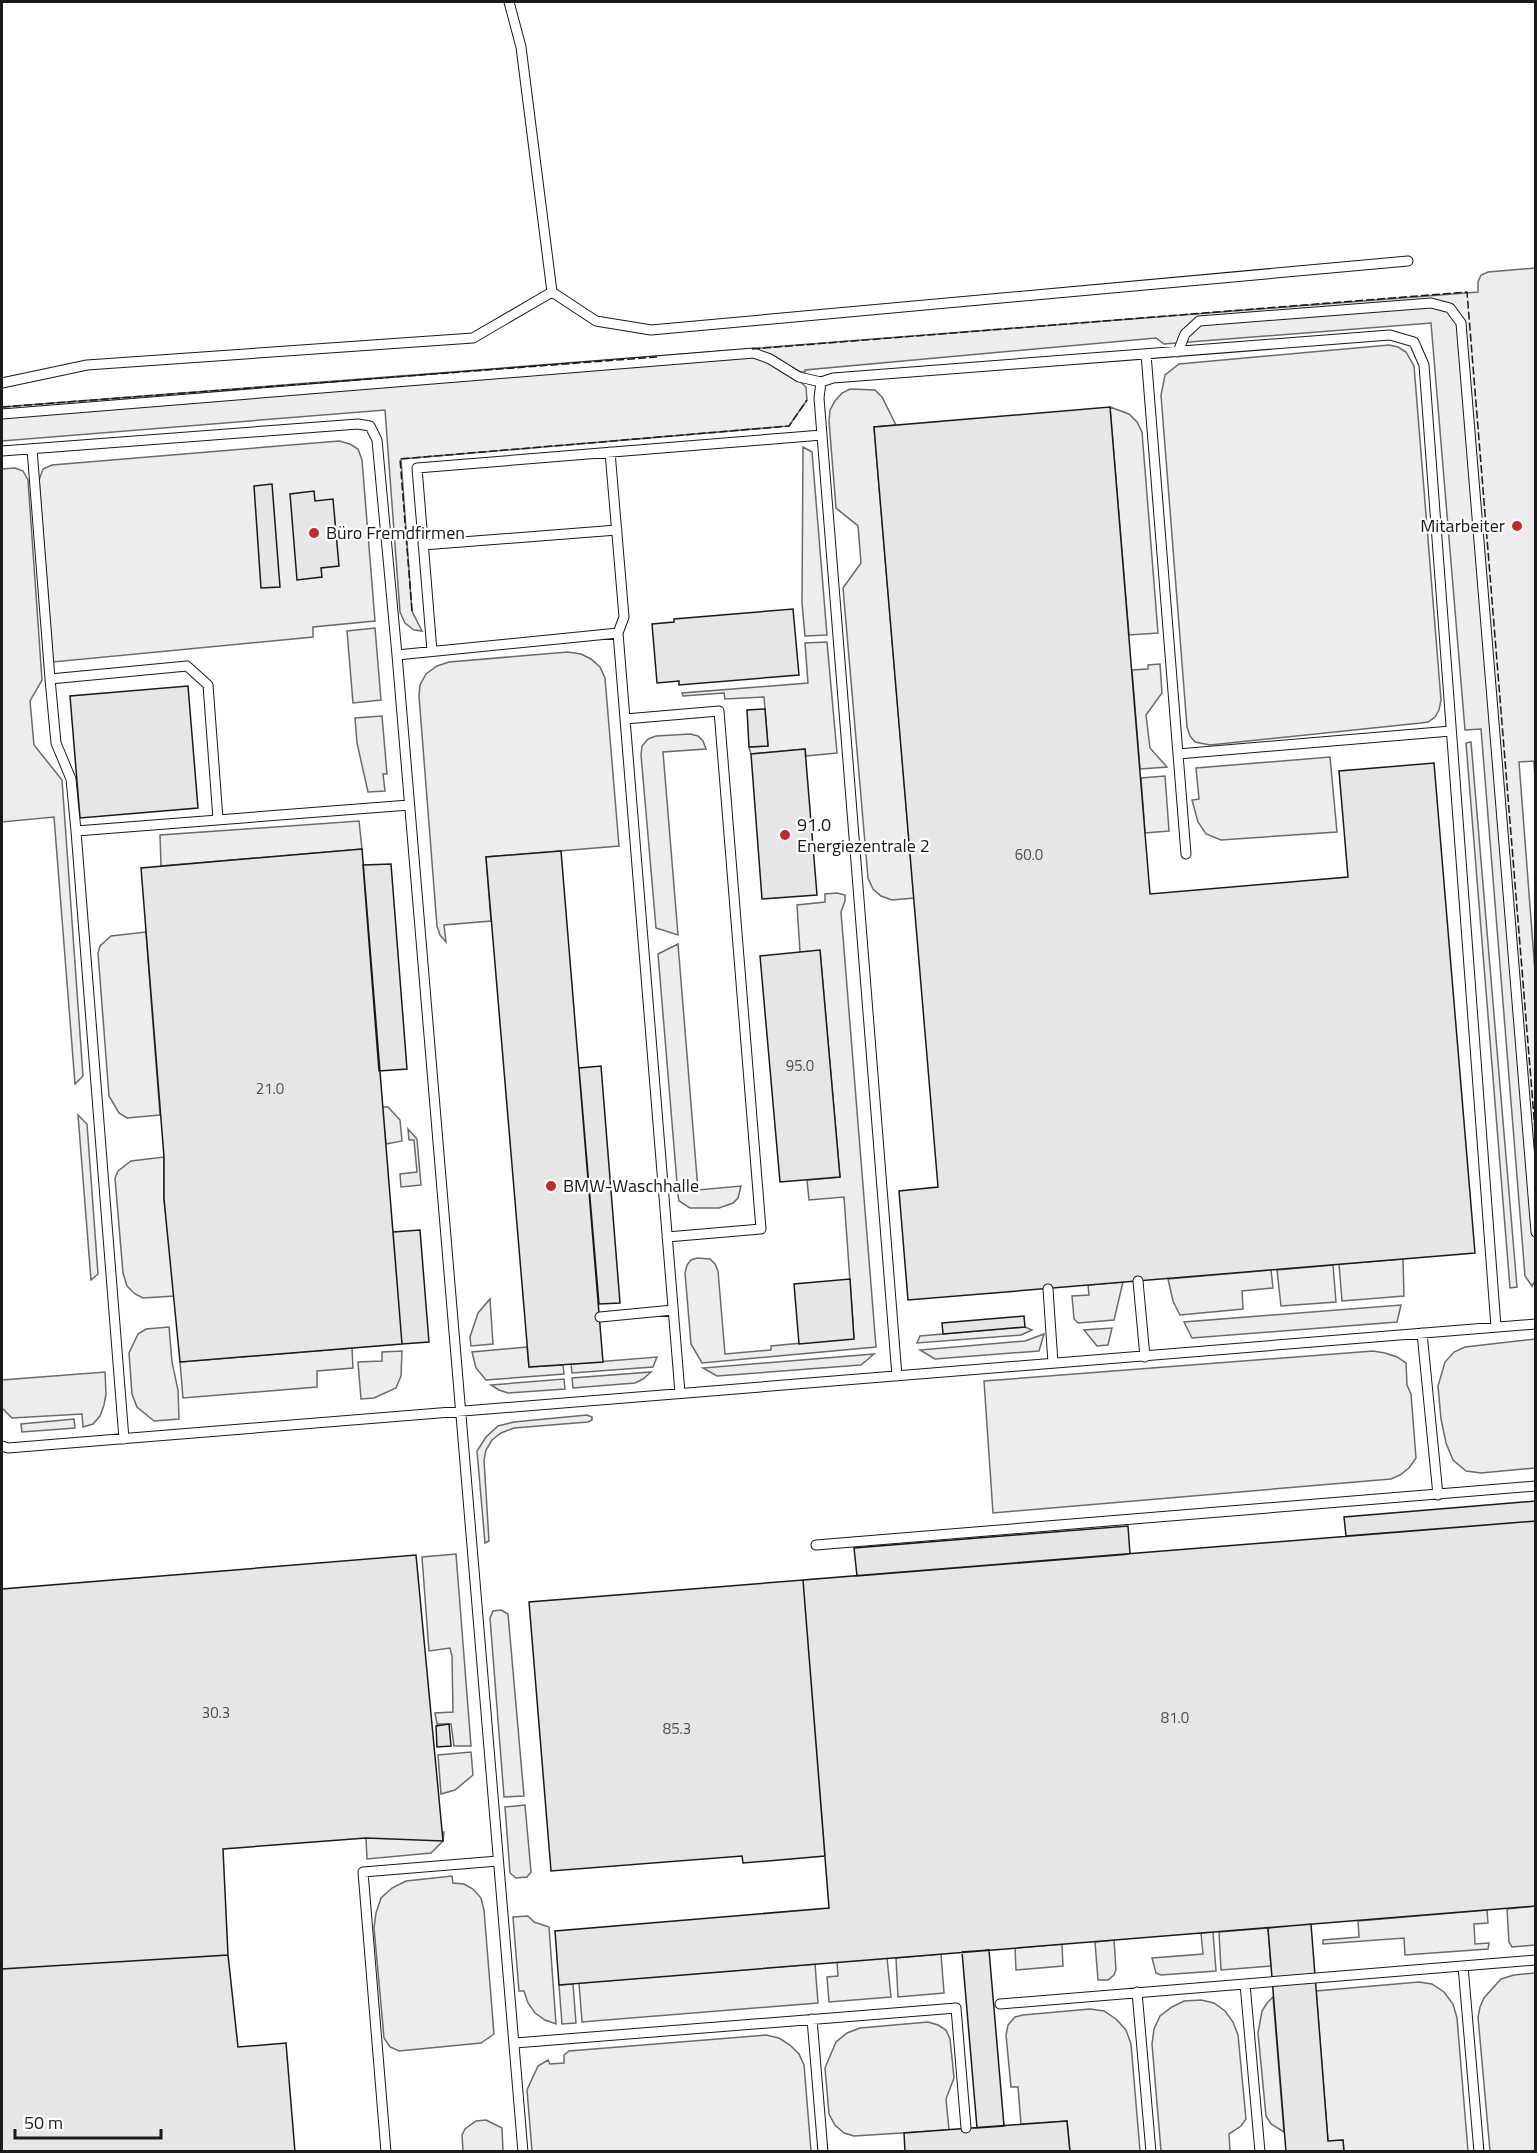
<svg xmlns="http://www.w3.org/2000/svg" width="1537" height="2153" viewBox="0 0 1537 2153" font-family="'Titillium Web',sans-serif">
  <style>
    .built { fill: #ededed; stroke: #6a6a6a; stroke-width: 1.5 }
    .building { fill: #e6e6e6; stroke: #1a1a1a; stroke-width: 1.5 }
    .lines { fill: none; stroke-linecap: round; stroke-linejoin: round }
    .service-casing { stroke: #1a1a1a; stroke-width: 11 }
    .service { stroke: #fff; stroke-width: 9 }
    .fence { stroke: #1a1a1a; stroke-width: 1.5; stroke-dasharray: 8 3; stroke-linecap: butt }
    .poi-dot { fill: #c62828; stroke: #fff; stroke-width: 2 }
    .labels { text-anchor: middle; stroke-width: 4.5; stroke-linejoin: round; paint-order: stroke }
    .number-label { font-size: 15px; fill: #4d4d4d }
    .poi-label { font-size: 18px; fill: #1a1a1a; stroke: #fff; text-anchor: start }
  </style>
  <rect width="100%" height="100%" fill="#fff"/>
  <path class="built" d="M1535,268V780L1534,761L1519,762L1536,985L1535,1281L1532,1286L1525,1276L1481,729L1465,730L1431,323L1164,344L1156,338L805,370V372H800L772,357L806,387L807,400L789,426L401,459L412,611L422,631L414,630L405,623L400,612L385,410L2,441V407L1478,292V282L1481,275L1488,272Z
    M1389,345L1398,347L1406,352L1414,366L1441,700L1439,710L1435,717L1428,722L1421,723L1210,745L1195,742L1190,736L1187,727L1161,395L1165,375L1179,364Z
    M850,389L875,390L882,397L896,425L874,427L914,898L892,900L881,896L873,889L868,878L843,588L861,563L858,526L836,508L829,421L830,410L835,401L842,393Z
    M1110,407L1129,414L1137,422L1142,432L1158,633L1129,635Z
    M339,441L350,444L358,449L362,460L375,621L313,627V637L53,662L39,480L43,469L52,465Z
    M803,447L812,452L827,635L805,636L802,603Z
    M15,468L23,471L28,480L42,680L30,701L34,745L62,780L83,1076L75,1084L54,817L2,822V469Z
    M375,628L381,700L353,703L347,631Z
    M827,642L837,753L806,756L805,749L751,754L749,747L768,746L764,697L725,699L724,693L683,696L682,693L808,683L805,643Z
    M568,652L581,654L591,659L600,667L605,678L619,846L486,857L491,921L444,925L446,942L440,935L437,926L419,696L420,685L426,674L437,666L449,662Z
    M1160,664L1162,693L1146,715L1150,748L1167,767L1140,769L1132,670L1148,669V665Z
    M382,716L387,774H383L385,791L368,792L357,743L355,718Z
    M690,734L698,736L703,741L706,749L663,752L678,935L656,928L641,755L642,746L648,739L656,736Z
    M1471,742L1517,1287L1510,1288L1466,743Z
    M1330,757L1337,832L1221,840L1206,834L1198,822L1192,800L1199,799L1196,768Z
    M1165,776L1169,831L1145,833L1141,778Z
    M359,821L362,849L161,866L160,835Z
    M837,893L845,895V901L841,912L876,1347L702,1363L691,1344L685,1273L687,1265L691,1260L697,1258L710,1259L715,1264L718,1271L725,1354L771,1350V1346L854,1338L844,1197L809,1200L807,1180L840,1177L820,951L800,952L797,905L825,902V894Z
    M146,932L160,1115L127,1118L119,1113L109,1096L98,953L100,946L111,936Z
    M678,944L698,1190L741,1186L738,1198L733,1203L719,1208H690L679,1201L678,1195L658,954Z
    M382,1107H388L400,1120L402,1141L386,1144Z
    M78,1115L87,1124L98,1274L91,1280Z
    M408,1129L417,1139L421,1185L401,1187L400,1174L417,1172L414,1140H409Z
    M164,1157V1199L175,1296L143,1298L135,1294L127,1286L123,1273L115,1178L118,1171L131,1161Z
    M1403,1259L1404,1296L1342,1301L1339,1264Z
    M1333,1265L1336,1302L1281,1306L1277,1270Z
    M1271,1270L1273,1288L1242,1291L1243,1309L1180,1315L1173,1301L1168,1279Z
    M1123,1282L1114,1320L1078,1323L1074,1319L1072,1296L1089,1295L1088,1285Z
    M490,1299L493,1344L471,1346L470,1337L478,1313Z
    M1401,1305L1397,1322L1192,1338L1184,1322Z
    M169,1327L172,1362L178,1390L179,1419L154,1421L137,1407L132,1394L129,1353L138,1334L146,1329Z
    M1025,1327L1032,1330L1021,1335L917,1343L920,1336Z
    M1112,1328L1108,1345L1097,1346L1084,1330Z
    M1044,1334L1039,1351L935,1359L920,1350L1025,1341Z
    M1535,1339V1468L1481,1473L1466,1471L1453,1460L1446,1443L1441,1419L1438,1386L1445,1362L1454,1352L1465,1347Z
    M527,1347L529,1367L563,1365L564,1374L486,1380L476,1368L472,1352Z
    M352,1348L353,1368L317,1371V1387L183,1398L180,1362Z
    M402,1351L401,1376L396,1388L374,1398L361,1399L358,1362L382,1361V1352Z
    M1373,1351L1385,1353L1397,1357L1406,1363L1407,1385L1411,1394L1416,1458L1409,1468L1400,1475L1391,1479L993,1513L984,1381Z
    M874,1354L861,1365L717,1376L703,1368Z
    M657,1357L653,1367L572,1373L571,1364Z
    M105,1372L106,1394L104,1405L100,1416L93,1424L83,1427L82,1414L12,1418L2,1408V1380Z
    M651,1372L643,1379L635,1383L573,1388L572,1378Z
    M564,1379L565,1389L508,1393L499,1390L491,1385Z
    M587,1415L592,1417V1420L588,1422L514,1428L501,1433L492,1440L486,1450L484,1460L489,1541L485,1543L477,1451L486,1437L498,1426L514,1422Z
    M74,1419L75,1428L22,1432L21,1424Z
    M456,1554L471,1746H454L451,1724H437L435,1713L453,1712L452,1656L450,1648L429,1651L422,1557Z
    M501,1610L508,1614L524,1796L504,1797L490,1618L493,1611Z
    M471,1752L473,1775L455,1790L441,1794L438,1755Z
    M525,1805L531,1872L527,1877L516,1878L510,1873L505,1807Z
    M444,1832L443,1841L431,1853L367,1859L366,1838Z
    M452,1876L453,1883L464,1884L473,1889L481,1898L484,1910L494,2034L481,2043L399,2051L390,2047L384,2038L374,1928L376,1913L381,1898L392,1888L406,1881Z
    M1535,1906V1945L1512,1947L1509,1942L1507,1909Z
    M1487,1910L1488,1923L1474,1924L1475,1944L1489,1943L1488,1949L1405,1955L1404,1938L1323,1944V1940L1359,1937L1358,1921Z
    M528,1916L534,1922L549,1927L556,2024L545,2020L535,2013L528,2003L524,1991H519L513,1917Z
    M1268,1928L1271,1966L1221,1970L1219,1932Z
    M1213,1932L1216,1971L1161,1975L1156,1973L1152,1958L1203,1954L1201,1933Z
    M1114,1940L1116,1970L1114,1975L1108,1980H1098L1095,1942Z
    M1062,1944L1063,1966L1016,1970L1015,1948Z
    M941,1954L944,1993L898,1997L896,1958Z
    M887,1958L891,1997L829,2002L827,1977L838,1976L837,1962Z
    M815,1964L818,2003L582,2022L579,1983Z
    M1535,1973V2151H1490L1478,2017L1480,2007L1484,1998L1501,1979L1514,1975Z
    M1419,1982L1432,1984L1444,1992L1453,2004L1457,2018L1468,2151H1344L1343,2140L1328,2141L1316,1991Z
    M573,1984L576,2023L562,2024L559,1985Z
    M1273,1997L1284,2132L1271,2124L1266,2116L1258,2033L1262,2011L1267,2003Z
    M1201,2000L1214,2003L1225,2011L1233,2022L1238,2035L1246,2119L1241,2126L1229,2134L1230,2151H1161L1152,2044L1154,2029L1160,2016L1172,2007L1184,2001Z
    M1090,2009L1104,2011L1116,2019L1126,2030L1131,2044L1140,2151H1070L1067,2121L1021,2124L1018,2087H1011L1006,2035L1008,2025L1015,2017L1023,2015Z
    M928,2022L938,2025L946,2030L950,2039L954,2078L946,2099L949,2130L854,2136L844,2133L835,2125L829,2114L825,2068L836,2042L847,2033L860,2028Z
    M766,2035L779,2038L790,2045L799,2054L804,2065L811,2151H532L527,2090L538,2066L548,2060L550,2064L564,2063V2055L569,2051Z
    M486,2120L502,2128L503,2151H463L462,2135L465,2129L476,2121Z"/>
  <path class="building" d="M1110,407L1150,894L1348,877L1339,771L1434,763L1475,1253L908,1300L899,1191L938,1187L874,427Z
    M272,484L280,587L261,588L254,486Z
    M314,491L315,501L333,499L339,566L321,568L322,577L297,580L290,494Z
    M793,609L799,675L679,685V681L657,683L652,624L674,622V619Z
    M188,686L198,808L80,818L70,696Z
    M765,709L768,746L749,747L747,710Z
    M805,749L817,895L762,899L751,754Z
    M362,849L402,1344L180,1362L164,1199V1157L141,868Z
    M561,851L603,1362L529,1367L486,857Z
    M391,864L407,1069L379,1071L363,865Z
    M820,950L840,1177L780,1182L760,956Z
    M601,1066L620,1303L599,1304L579,1068Z
    M420,1230L429,1342L402,1344L393,1232Z
    M850,1279L854,1339L799,1344L794,1284Z
    M1024,1316L1025,1327L943,1334L942,1323Z
    M1536,1501V1521L1346,1536L1344,1517Z
    M1536,1521V1906L559,1985L555,1931L829,1908L803,1580Z
    M1128,1526L1130,1554L857,1576L854,1548Z
    M416,1555L443,1841L366,1838L223,1849L228,1955L2,1969V1589Z
    M803,1580L825,1856L743,1863L742,1856L551,1871L529,1602Z
    M449,1724L451,1746L437,1747L436,1726Z
    M1311,1924L1328,2141L1343,2140L1344,2152H1286L1268,1928Z
    M989,1950L1004,2126L977,2128L962,1952Z
    M228,1955L238,2047L286,2043L295,2152H2V1969Z
    M1067,2121L1070,2152H905L904,2133Z"/>
  <g class="lines">
    <defs>
      <path id="service" d="M509,2L521,47L552,292L596,321L651,330L1408,261
        M1178,352L1185,334L1199,321L1431,303L1450,308L1461,323L1536,1232
        M1146,354L1186,854
        M2,383L87,365L473,338L552,292
        M2,414L754,353L770,359L799,377L821,382
        M32,449L50,679L187,666L208,685L218,819
        M2,451L358,424L370,426L377,440L397,655
        M610,452L624,617L618,633
        M423,545L617,530
        M432,651L417,468L822,435
        M50,679L56,743L71,779L76,831
        M625,719L719,711L761,1229L667,1237
        M1178,754L1451,731
        M1138,1281L1145,1357
        M1048,1289L1053,1363
        M600,1317L673,1310
        M1422,1333L1438,1495
        M897,1376L819,398L821,382L833,378L1390,335L1414,342L1424,365L1496,1327
        M124,1439L76,831L409,805
        M2,1446L8,1448L1536,1324
        M816,1545L1536,1486
        M1463,1966L1479,2152
        M1245,1984L1260,2152
        M1137,1992L1151,2152
        M1000,2004L1536,1960
        M812,2019L823,2152
        M515,2043L956,2008L966,2128
        M386,2152L363,1872L498,1861
        M523,2152L397,655L618,633L680,1393"/>
    </defs>
    <use href="#service" class="service-casing"/>
    <use href="#service" class="service"/>
    <path class="fence" d="M752,349L1467,292L1536,1142
      M2,407L657,357
      M412,611L400,459L789,426L807,400"/>
  </g>
  <g class="poi-dot">
    <circle cx="1517" cy="526" r="6"/>
    <circle cx="314" cy="533" r="6"/>
    <circle cx="785" cy="835" r="6"/>
    <circle cx="551" cy="1186" r="6"/>
  </g>
  <g class="labels">
    <g class="number-label">
      <text x="1029" y="860">60.0</text>
      <text x="800" y="1071">95.0</text>
      <text x="270" y="1094">21.0</text>
      <text x="216" y="1718">30.3</text>
      <text x="1175" y="1723">81.0</text>
      <text x="677" y="1734">85.3</text>
    </g>
    <g class="poi-label">
      <text x="1505" y="532" text-anchor="end">Mitarbeiter</text>
      <text x="326" y="539">Büro Fremdfirmen</text>
      <text x="797" y="831">91.0<tspan x="797" dy="21">Energiezentrale 2</tspan></text>
      <text x="563" y="1192">BMW-Waschhalle</text>
    </g>
  </g>
  <rect width="1537" height="2153" fill="none" stroke="#1a1a1a" stroke-width="6"/>
  <path d="M15 2129v9h146v-9" fill="none" stroke="#1a1a1a" stroke-width="3"/>
  <text x="24" y="2129" font-size="18" fill="#1a1a1a" stroke="#ffffff" stroke-width="4.5" paint-order="stroke">50 m</text>
</svg>
